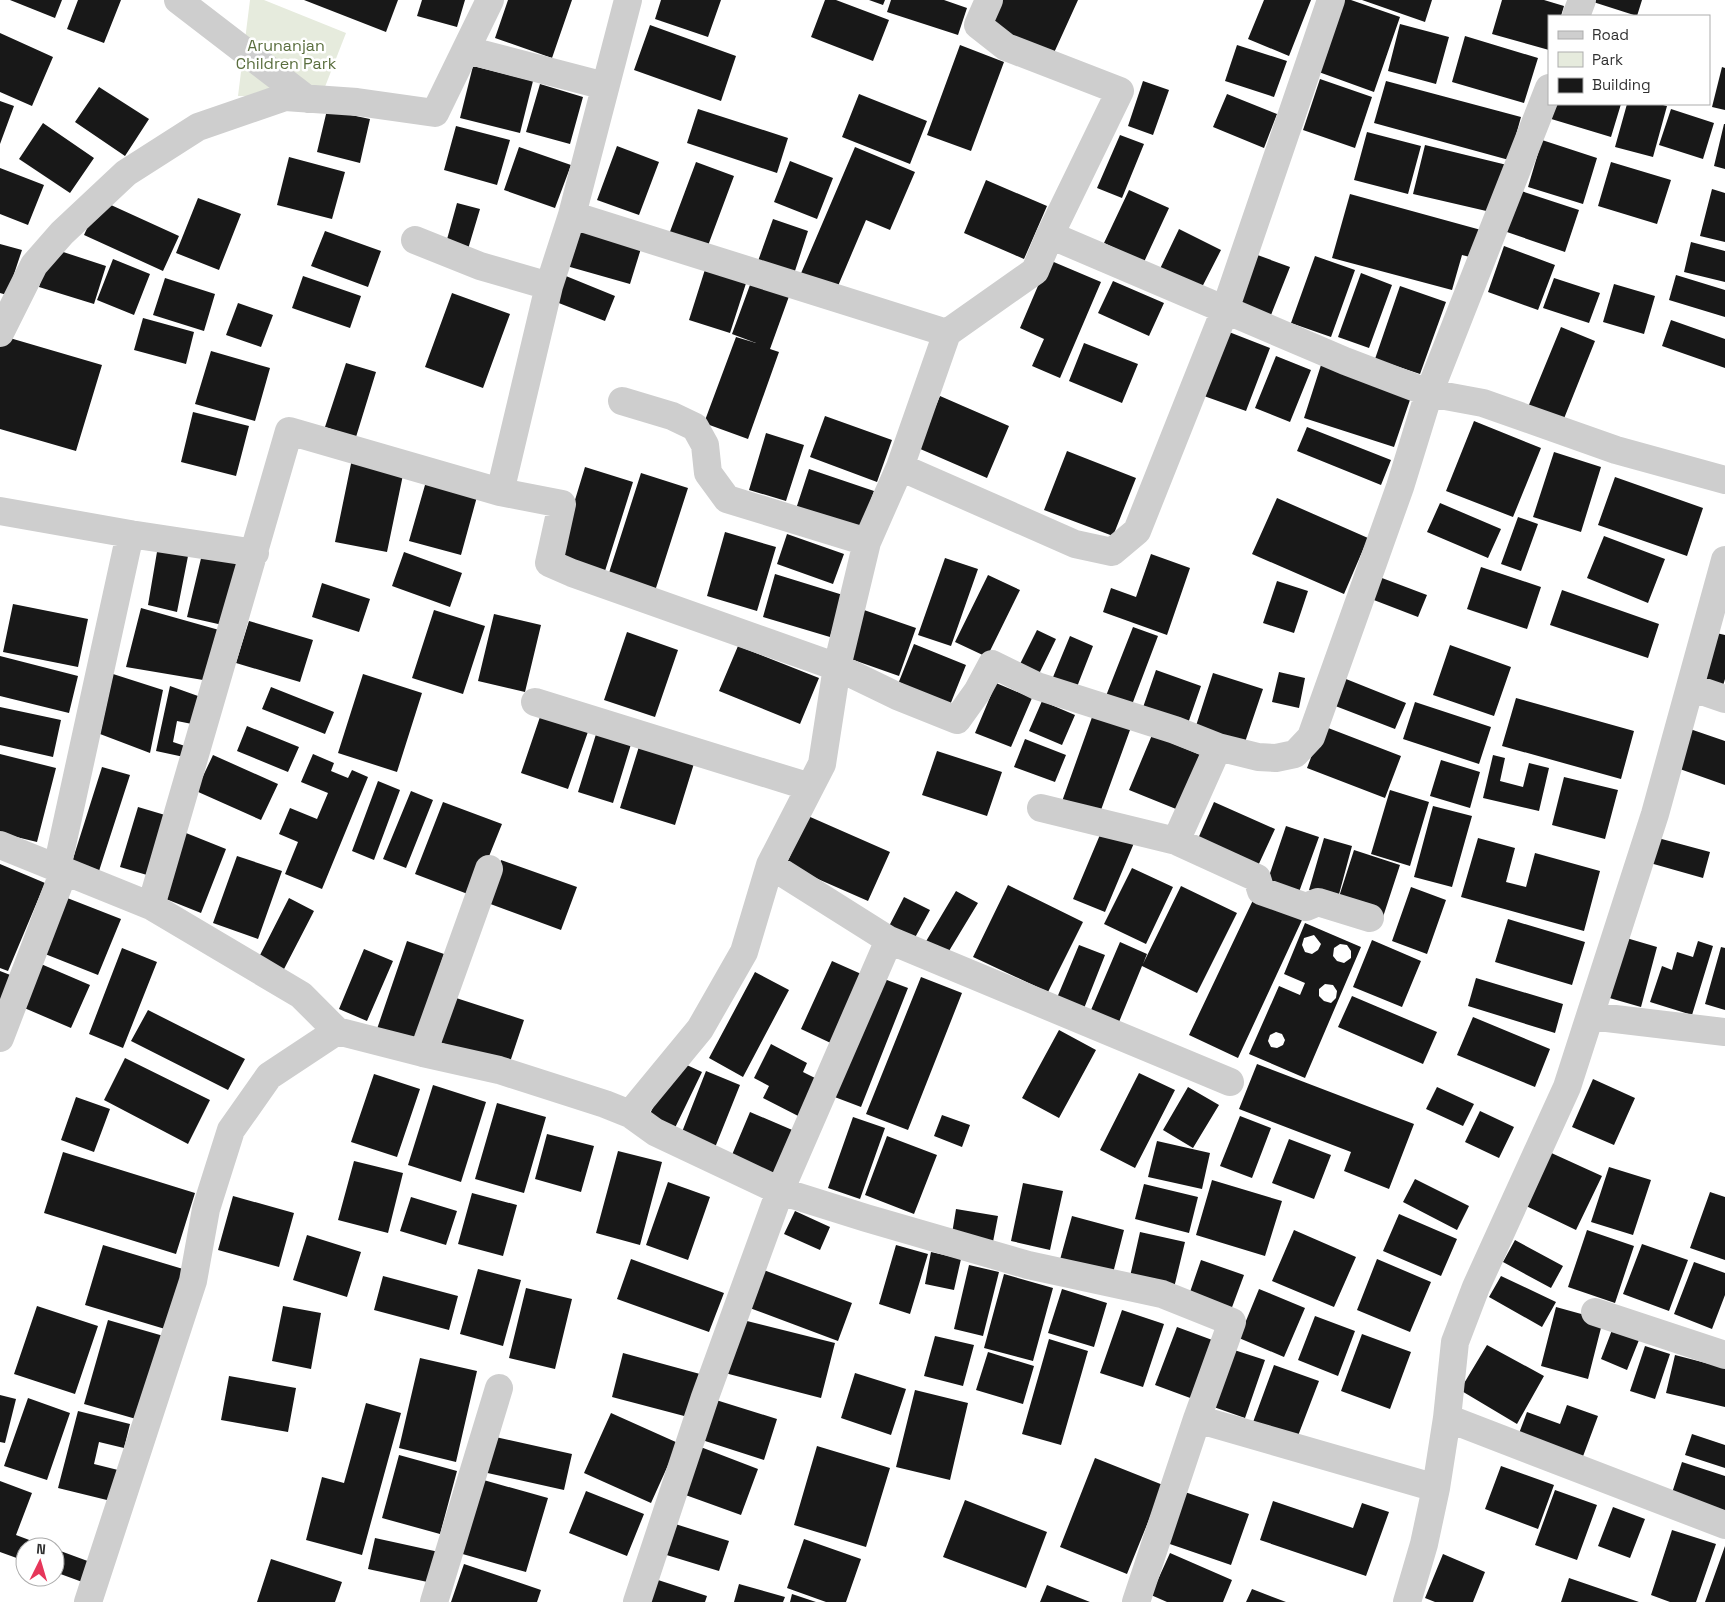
<svg xmlns="http://www.w3.org/2000/svg" width="1725" height="1602" viewBox="0 0 1725 1602" font-family="'Space Grotesk',sans-serif">
  <style>
    .green { fill: #e6ebdd }
    .building { fill: #181818; fill-rule: evenodd }
    .lines { fill: none; stroke-linecap: round; stroke-linejoin: round }
    .minor { stroke: #cecece; stroke-width: 28 }
    .labels { text-anchor: middle; stroke-width: 5; stroke-linejoin: round; paint-order: stroke }
    .park-label { font-size: 16px; fill: #5a6e3e; stroke: #fff }
  </style>
  <rect width="100%" height="100%" fill="#fff"/>
  <path class="green" d="M250,0H264L346,33L321,97L238,96Z"/>
  <path class="building" d="M10,0H62L55,18Z
    M78,0H121L104,43L67,29Z
    M304,0H398L386,32Z
    M422,0H465L457,27L417,16Z
    M508,0H572L552,58L495,38Z
    M661,0H721L708,37L655,19Z
    M825,0H836L889,20L873,61L811,37Z
    M869,0H885L883,5Z
    M891,0H944L967,8L958,35L887,12Z
    M997,0H1078L1053,55L985,26Z
    M1264,0H1311L1289,56L1248,39Z
    M1341,0H1351L1400,17L1374,92L1316,71Z
    M1362,0H1432L1425,22Z
    M1502,0H1544L1564,6L1561,16H1549V50L1492,34Z
    M1587,0H1642L1637,16Z
    M1400,24L1449,37L1436,84L1388,71Z
    M650,25L736,56L721,101L634,70Z
    M0,33L53,57L32,106L0,92Z
    M1465,36L1538,58L1524,103L1452,82Z
    M960,45L1004,62L971,151L927,135Z
    M1237,45L1287,61L1274,97L1225,81Z
    M473,66L533,81L520,133L460,118Z
    M1722,67L1725,68V110L1712,107Z
    M1320,79L1372,97L1355,148L1303,130Z
    M1143,81L1169,90L1153,135L1128,126Z
    M1386,81L1521,117L1509,160L1374,123Z
    M540,84L583,97L570,144L526,132Z
    M99,87L149,119L125,156L75,122Z
    M859,94L927,121L910,164L842,137Z
    M1227,94L1277,114L1264,148L1213,127Z
    M0,101L14,106L0,144Z
    M1552,104H1621L1611,137L1548,118Z
    M1627,104H1659L1667,106L1653,157L1615,147Z
    M698,109L788,138L777,173L687,143Z
    M1671,109L1714,123L1703,159L1659,145Z
    M327,110L370,119L360,163L317,152Z
    M43,123L94,158L70,193L19,159Z
    M1724,124H1725V169L1714,166Z
    M456,126L510,140L497,185L444,170Z
    M1367,132L1421,146L1408,194L1354,180Z
    M1120,135L1144,144L1122,198L1097,188Z
    M1542,140L1597,158L1583,204L1528,187Z
    M1425,145L1507,165L1495,213L1413,194Z
    M617,146L659,162L639,215L597,200Z
    M519,147L571,165L555,208L504,190Z
    M855,147L915,172L890,230L866,220L835,293L799,278Z
    M289,157L345,172L332,219L277,205Z
    M790,161L833,178L817,219L774,202Z
    M696,162L734,176L706,251L668,237Z
    M1611,162L1671,180L1657,224L1598,206Z
    M0,168L44,185L28,225L0,214Z
    M986,180L1047,206L1024,259L964,233Z
    M1712,189L1725,193V242L1700,236Z
    M1129,190L1169,208L1144,262L1104,243Z
    M1518,190L1579,210L1565,252L1504,231Z
    M1350,194L1481,230L1474,258L1462,255L1452,290L1332,258Z
    M198,198L241,214L219,270L176,253Z
    M100,200L179,236L163,271L84,235Z
    M457,203L480,209L468,249L446,243Z
    M773,219L808,231L794,274L758,261Z
    M575,222L643,242L630,284L563,265Z
    M1179,229L1221,250L1199,293L1158,273Z
    M325,231L381,251L368,287L311,266Z
    M1691,242L1725,251V282L1684,272Z
    M0,244L22,250L7,295L0,293Z
    M1504,246L1555,265L1538,310L1488,292Z
    M51,248L106,266L94,304L39,287Z
    M1252,253L1290,267L1269,320L1231,305Z
    M1315,256L1355,270L1331,337L1291,323Z
    M113,259L150,274L134,315L97,300Z
    M708,260L749,274L730,333L689,320Z
    M1049,260L1101,282L1060,378L1032,366L1044,339L1020,328Z
    M1361,273L1392,285L1369,348L1338,337Z
    M561,274L615,296L605,321L551,300Z
    M754,274L792,288L770,349L779,352L748,439L704,423L736,337L756,343L732,334Z
    M1676,275L1725,290V317L1669,300Z
    M303,276L361,296L350,328L292,308Z
    M165,278L215,294L204,331L153,315Z
    M1554,278L1600,293L1589,323L1543,308Z
    M1113,281L1164,303L1149,336L1098,313Z
    M1614,284L1655,296L1644,334L1603,322Z
    M1400,286L1446,302L1420,374L1375,359Z
    M452,293L510,314L483,388L425,367Z
    M238,303L273,315L261,347L226,335Z
    M143,318L194,332L186,364L134,350Z
    M1671,320L1725,339V368L1662,346Z
    M1561,327L1595,341L1561,426L1526,412Z
    M1229,332L1270,348L1246,411L1204,396Z
    M3,336L102,365L76,451L0,429V347Z
    M1084,343L1138,364L1122,403L1069,381Z
    M211,351L270,368L255,421L195,404Z
    M1276,356L1311,370L1290,422L1255,408Z
    M346,363L376,372L356,437L325,427Z
    M1321,365L1412,394L1394,447L1304,418Z
    M940,396L1009,426L987,478L918,448Z
    M193,412L249,426L236,476L181,462Z
    M825,416L892,440L877,482L810,457Z
    M1474,421L1541,448L1513,517L1446,491Z
    M1307,427L1391,460L1381,485L1297,451Z
    M766,433L804,445L786,501L749,490Z
    M1067,451L1136,478L1113,536L1044,510Z
    M1554,452L1601,467L1581,532L1533,517Z
    M352,459L404,470L387,552L335,542Z
    M585,467L633,482L605,571L558,556Z
    M809,469L874,491L859,534L795,512Z
    M641,473L688,488L655,591L608,576Z
    M1615,477L1703,508L1687,556L1598,525Z
    M427,478L478,493L461,555L409,541Z
    M1277,498L1368,538L1344,594L1252,554Z
    M1440,503L1501,529L1488,558L1427,532Z
    M1518,517L1538,524L1521,571L1501,564Z
    M725,532L776,547L757,611L707,596Z
    M787,534L844,554L833,584L777,564Z
    M1604,536L1665,559L1648,603L1587,578Z
    M158,546L189,551L177,612L148,605Z
    M203,550L243,559L227,626L187,617Z
    M404,552L462,573L450,607L392,586Z
    M1151,554L1190,568L1167,635L1103,612L1111,588L1136,597Z
    M945,558L978,569L951,646L918,635Z
    M1481,567L1541,587L1527,629L1467,609Z
    M775,574L843,595L830,637L763,617Z
    M988,575L1020,590L987,657L955,642Z
    M1374,575L1427,595L1418,617L1366,597Z
    M1277,581L1308,591L1294,633L1263,623Z
    M322,583L370,599L359,632L312,617Z
    M1562,590L1659,624L1648,658L1550,625Z
    M13,604L88,619L78,667L3,652Z
    M141,608L219,630L209,681L126,667Z
    M434,610L485,626L463,694L412,678Z
    M864,610L916,628L899,676L848,658Z
    M494,614L541,625L525,692L478,681Z
    M249,621L313,640L300,682L236,663Z
    M1133,627L1158,636L1130,710L1104,701Z
    M1037,630L1056,639L1037,678L1018,668Z
    M627,632L678,650L655,717L604,700Z
    M1712,632L1725,635V679L1722,689L1699,682Z
    M1070,636L1093,646L1075,692L1051,682Z
    M914,644L966,665L948,710L896,689Z
    M1450,645L1511,667L1494,716L1433,695Z
    M738,646L819,678L800,724L719,691Z
    M0,656L78,676L69,713L0,696Z
    M1156,670L1201,686L1185,732L1140,716Z
    M1279,672L1305,678L1299,708L1272,702Z
    M1213,673L1263,689L1243,748L1194,732Z
    M113,674L163,690L150,753L100,734Z
    M363,674L422,693L397,772L338,753Z
    M1336,675L1406,703L1395,729L1325,702Z
    M996,683L1032,698L1011,747L975,733Z
    M170,686L198,696L197,725L177,721L173,742L185,746L184,757L156,751Z
    M271,687L334,712L325,734L262,709Z
    M1516,698L1634,731L1621,779L1502,746Z
    M1042,701L1075,715L1062,745L1029,731Z
    M1415,702L1491,727L1479,764L1403,739Z
    M1096,706L1134,719L1097,821L1060,807Z
    M0,707L61,720L53,757L0,745Z
    M542,711L590,726L568,789L521,773Z
    M247,726L299,747L288,772L237,751Z
    M1323,726L1401,756L1385,798L1307,768Z
    M1690,729L1725,741V785L1677,768Z
    M597,731L632,741L613,803L578,792Z
    M1152,735L1203,756L1181,811L1129,790Z
    M1025,739L1066,755L1055,782L1014,767Z
    M641,740L696,757L675,825L620,808Z
    M937,751L1002,772L987,816L922,795Z
    M0,754L56,768L37,842L0,833Z
    M313,754L334,763L331,771L348,778L352,770L368,777L322,889L285,874L298,842L279,834L290,808L317,819L328,793L301,782Z
    M213,755L278,784L261,820L196,791Z
    M1493,755L1505,758L1500,781L1523,787L1529,763L1549,768L1539,811L1483,798Z
    M1441,760L1480,772L1470,808L1430,796Z
    M102,767L130,775L99,871L72,862Z
    M1564,777L1618,790L1605,839L1552,825Z
    M378,781L400,790L374,860L352,851Z
    M1390,790L1429,802L1410,866L1371,854Z
    M411,791L433,800L406,868L383,859Z
    M443,802L502,824L473,896L415,874Z
    M1214,802L1275,829L1257,868L1197,841Z
    M1433,806L1472,816L1452,887L1414,877Z
    M138,807L165,815L147,875L120,867Z
    M808,816L890,852L868,901L786,865Z
    M1286,826L1319,837L1299,892L1266,885Z
    M1102,830L1134,843L1105,912L1073,899Z
    M186,833L226,849L201,913L161,897Z
    M1324,838L1352,846L1338,898L1309,890Z
    M1478,838L1515,848L1506,882L1526,887L1535,853L1600,871L1584,931L1461,897Z
    M1658,838L1710,852L1703,878L1650,863Z
    M1354,850L1400,865L1383,917L1337,903Z
    M237,856L282,871L258,939L213,923Z
    M501,860L577,887L561,930L485,902Z
    M0,864L45,883L8,971L0,968Z
    M1132,868L1173,887L1146,944L1104,924Z
    M1008,885L1083,922L1048,992L973,957Z
    M1181,886L1237,913L1197,993L1142,966L1119,1022L1091,1010L1120,942L1147,954L1143,964Z
    M1411,887L1446,900L1427,954L1392,941Z
    M956,891L978,903L946,956L925,943Z
    M57,894L121,919L98,975L35,950Z
    M904,897L930,910L911,945L886,932Z
    M289,898L314,911L283,971L258,959Z
    M1254,898L1302,920L1238,1058L1189,1035Z
    M1508,919L1585,942L1572,985L1495,962Z
    M1305,923L1361,947L1305,1078L1249,1054L1279,986L1300,995L1305,983L1284,974ZM1314,935L1321,944L1318,950L1312,954L1305,952L1302,945L1304,938ZM1340,944L1347,945L1351,951V958L1344,963L1337,961L1333,956L1334,948ZM1325,984L1333,985L1337,991L1336,998L1331,1003L1324,1001L1319,996V989ZM1276,1032L1282,1034L1285,1040L1283,1045L1277,1048L1271,1047L1268,1041L1270,1035Z
    M1623,937L1657,947L1641,1007L1606,997Z
    M1372,940L1421,961L1402,1007L1353,987Z
    M407,941L444,954L415,1041L377,1029Z
    M1698,941L1713,946L1692,1015L1650,1002L1662,966L1672,970L1677,952L1693,957Z
    M1079,945L1105,955L1081,1016L1054,1005Z
    M1721,947L1725,948V1010L1705,1004Z
    M122,948L157,962L123,1048L89,1034Z
    M364,949L393,961L367,1021L339,1009Z
    M34,961L90,985L71,1028L15,1004Z
    M832,961L868,977L837,1046L801,1029Z
    M0,971L18,978L0,1023Z
    M755,972L789,990L743,1077L709,1058Z
    M879,977L908,988L861,1107L832,1096Z
    M921,977L962,993L908,1130L866,1114Z
    M1476,978L1563,1004L1555,1033L1468,1006Z
    M450,996L524,1020L509,1065L436,1041Z
    M1352,996L1437,1032L1423,1064L1338,1027Z
    M148,1010L245,1059L228,1090L131,1041Z
    M1473,1017L1550,1049L1535,1087L1457,1055Z
    M1059,1030L1096,1050L1059,1118L1022,1098Z
    M771,1044L807,1063L803,1072L825,1083L806,1120L763,1098L769,1086L754,1078Z
    M125,1058L210,1100L188,1144L104,1100Z
    M676,1060L702,1072L672,1134L646,1122Z
    M1257,1064L1414,1124L1389,1189L1344,1171L1351,1152L1239,1109Z
    M706,1071L740,1085L714,1150L680,1137Z
    M1139,1073L1175,1090L1135,1168L1100,1150Z
    M374,1074L420,1089L397,1157L351,1142Z
    M1593,1079L1635,1098L1614,1145L1572,1127Z
    M433,1085L486,1102L461,1182L408,1165Z
    M1188,1087L1219,1105L1193,1148L1163,1130Z
    M1437,1087L1474,1104L1463,1126L1426,1109Z
    M76,1097L110,1109L94,1152L61,1140Z
    M497,1103L546,1117L524,1193L475,1179Z
    M1480,1111L1514,1127L1499,1158L1465,1142Z
    M750,1112L797,1132L776,1182L729,1162Z
    M942,1115L970,1125L962,1147L934,1136Z
    M1240,1116L1271,1128L1252,1178L1220,1166Z
    M853,1117L885,1128L860,1199L828,1188Z
    M547,1134L594,1146L581,1192L535,1179Z
    M887,1136L937,1155L914,1214L865,1195Z
    M1289,1139L1331,1155L1314,1199L1272,1183Z
    M1157,1141L1210,1153L1202,1189L1148,1177Z
    M618,1151L662,1162L640,1245L596,1233Z
    M1547,1151L1602,1176L1576,1230L1522,1204Z
    M63,1152L195,1193L176,1254L44,1213Z
    M354,1161L403,1173L388,1233L338,1220Z
    M1609,1167L1651,1180L1633,1235L1591,1222Z
    M1415,1179L1469,1206L1457,1230L1403,1202Z
    M1212,1180L1282,1201L1265,1256L1196,1235Z
    M668,1182L710,1197L688,1260L646,1245Z
    M1023,1183L1063,1191L1050,1250L1011,1241Z
    M1144,1184L1198,1197L1189,1233L1135,1219Z
    M1710,1192L1725,1197V1260L1690,1248Z
    M472,1193L517,1205L503,1256L458,1244Z
    M233,1196L294,1213L279,1267L218,1250Z
    M411,1197L457,1211L446,1245L400,1231Z
    M956,1209L998,1216L992,1247L951,1240Z
    M795,1211L830,1227L820,1250L784,1234Z
    M1399,1214L1457,1239L1441,1276L1383,1251Z
    M1072,1216L1124,1230L1111,1281L1058,1267Z
    M1294,1230L1356,1257L1334,1307L1272,1281Z
    M1587,1230L1634,1246L1615,1303L1568,1287Z
    M1140,1232L1185,1242L1173,1292L1129,1281Z
    M307,1235L361,1252L347,1297L293,1280Z
    M1515,1240L1563,1266L1551,1288L1503,1262Z
    M1642,1244L1688,1260L1669,1311L1623,1294Z
    M103,1245L183,1269L165,1329L85,1305Z
    M896,1245L928,1254L910,1314L879,1304Z
    M931,1252L961,1259L954,1290L925,1284Z
    M631,1259L724,1293L709,1332L617,1299Z
    M1377,1259L1431,1282L1410,1332L1357,1310Z
    M1201,1260L1244,1275L1231,1310L1189,1295Z
    M1694,1262L1725,1273V1295L1712,1329L1674,1314Z
    M969,1265L999,1272L983,1336L954,1329Z
    M478,1269L521,1280L503,1346L460,1334Z
    M761,1269L852,1303L838,1341L747,1307Z
    M1004,1274L1053,1288L1033,1361L984,1348Z
    M383,1276L458,1296L449,1330L374,1310Z
    M1501,1276L1556,1302L1542,1327L1489,1297Z
    M526,1288L572,1299L555,1369L509,1358Z
    M1062,1289L1107,1303L1094,1347L1048,1333Z
    M1259,1289L1305,1308L1284,1357L1239,1338Z
    M37,1306L98,1326L75,1394L14,1374Z
    M283,1306L321,1313L311,1369L272,1361Z
    M1556,1307L1603,1320L1588,1379L1541,1366Z
    M1122,1310L1164,1324L1143,1387L1100,1373Z
    M1315,1316L1355,1331L1338,1376L1298,1360Z
    M739,1319L835,1343L821,1398L725,1373Z
    M108,1320L167,1337L143,1421L84,1404Z
    M1177,1327L1215,1341L1193,1399L1155,1385Z
    M1612,1330L1639,1340L1627,1370L1601,1359Z
    M1362,1334L1411,1352L1390,1409L1341,1391Z
    M935,1336L974,1345L963,1386L924,1376Z
    M1049,1339L1088,1351L1061,1445L1022,1434Z
    M1487,1345L1544,1376L1517,1424L1460,1390Z
    M1645,1346L1670,1354L1655,1399L1630,1391Z
    M1228,1348L1265,1360L1245,1418L1208,1405Z
    M988,1352L1034,1366L1023,1404L976,1390Z
    M623,1353L700,1374L688,1417L612,1397Z
    M1675,1355L1725,1368V1407L1666,1393Z
    M420,1358L477,1371L456,1462L399,1448Z
    M1274,1365L1319,1381L1296,1441L1252,1425Z
    M855,1373L906,1389L891,1435L841,1418Z
    M229,1376L296,1388L288,1432L221,1420Z
    M915,1390L968,1403L950,1480L896,1467Z
    M0,1395L16,1399L5,1443L0,1442Z
    M28,1398L70,1413L47,1480L4,1466Z
    M716,1400L777,1419L764,1460L702,1440Z
    M366,1403L401,1413L362,1555L306,1540L322,1477L344,1483Z
    M1567,1405L1598,1416L1582,1459L1518,1436L1527,1412L1560,1424Z
    M78,1411L130,1424L124,1448L99,1442L94,1464L118,1470L111,1501L58,1488Z
    M611,1413L678,1443L651,1503L584,1473Z
    M1692,1434L1725,1445V1468L1685,1455Z
    M491,1436L572,1454L564,1490L483,1472Z
    M698,1446L758,1469L741,1515L680,1493Z
    M817,1446L890,1468L866,1547L794,1525Z
    M399,1455L457,1471L440,1534L382,1518Z
    M1095,1458L1163,1485L1127,1574L1060,1547Z
    M1682,1462L1725,1476V1514L1671,1496Z
    M1501,1466L1554,1485L1538,1529L1485,1509Z
    M480,1479L548,1498L526,1572L459,1553Z
    M0,1481L32,1493L16,1535L48,1547H25V1561L0,1552Z
    M1555,1490L1597,1505L1577,1560L1535,1545Z
    M586,1491L644,1514L627,1556L569,1533Z
    M1182,1491L1249,1514L1231,1565L1164,1542Z
    M965,1500L1047,1532L1026,1588L943,1557Z
    M1273,1501L1353,1528L1362,1503L1389,1512L1366,1576L1260,1540Z
    M1613,1507L1645,1519L1630,1558L1598,1546Z
    M669,1522L729,1541L719,1571L660,1553Z
    M1672,1530L1716,1544L1696,1602H1670L1651,1595Z
    M375,1538L439,1552L432,1583L368,1569Z
    M804,1539L861,1559L846,1602H826L787,1588Z
    M1725,1546V1602H1705Z
    M55,1549L93,1563L85,1583L55,1572Z
    M1170,1553L1232,1580L1223,1602H1167L1151,1595Z
    M1443,1554L1485,1572L1473,1602H1435L1425,1598Z
    M271,1559L342,1582L335,1602H257Z
    M464,1564L541,1590L537,1602H451Z
    M1569,1578L1639,1602H1561Z
    M655,1579L707,1596L705,1602H647Z
    M739,1584L785,1597L783,1602H734Z
    M1047,1585L1090,1602H1040Z
    M1252,1589L1286,1602H1246Z
    M792,1594L816,1602H790Z"/>
  <g class="lines">
    <path class="minor" d="M178,0L307,99
      M1576,16L1582,0
      M467,50L605,86
      M572,215L947,333
      M1050,235L1345,361L1429,393L1483,403L1616,450L1725,480
      M415,240L480,266L549,286L572,215L628,0
      M0,333L34,265L62,233L126,173L198,127L285,97L357,102L435,113L490,0
      M622,401L672,416L695,427L705,445L708,473L727,499L867,542
      M900,467L1075,544L1112,552L1137,531L1225,310L1331,0
      M500,492L562,504L549,563L572,573L837,667L897,696L957,720L977,692L992,664L1037,686L1175,730L1218,747L1258,757L1276,758L1295,754L1311,737L1400,487L1429,393L1549,88
      M0,511L130,534L255,553
      M1690,687L1725,699
      M535,702L810,787
      M1041,808L1176,841L1218,747
      M1176,841L1257,878L1261,891L1306,907L1318,902L1370,918
      M0,845L151,906L301,995L337,1031L423,1053L499,1070L605,1104L630,1114L655,1132L780,1191L866,1218L1028,1265L1162,1294L1232,1322L1197,1419L1136,1602
      M770,865L889,940L1230,1082
      M57,868L130,534
      M151,906L289,431L500,492L549,286
      M1590,1016L1725,1032
      M0,1038L64,871
      M423,1053L489,869
      M630,1114L700,1029L744,952L770,865L822,764L837,667L867,542L900,467L947,333L1035,271L1050,235L1120,91L1006,47L978,25L989,0
      M1595,1312L1725,1355
      M1447,1418L1725,1525
      M1197,1419L1436,1488
      M88,1602L193,1281L206,1209L231,1130L269,1076L337,1031
      M434,1602L499,1388
      M637,1602L705,1397L780,1191L889,940
      M1407,1602L1424,1544L1436,1488L1447,1418L1455,1342L1476,1287L1567,1087L1655,814L1725,560"/>
  </g>
  <g class="labels">
    <g class="park-label">
      <text x="286" y="51">Arunanjan<tspan x="286" dy="18">Children Park</tspan></text>
    </g>
  </g>
  <rect x="1548" y="15" width="162" height="90" fill="#ffffff" stroke="#adadad"/>
  <rect x="1558" y="31" width="25" height="8" fill="#cecece" stroke="#adadad"/>
  <text x="1592" y="40" font-size="15" fill="#313131">Road</text>
  <rect x="1558" y="52" width="25" height="15" fill="#e6ebdd" stroke="#adadad"/>
  <text x="1592" y="65" font-size="15" fill="#313131">Park</text>
  <rect x="1558" y="78" width="25" height="15" fill="#181818" stroke="#adadad"/>
  <text x="1592" y="90" font-size="15" fill="#313131">Building</text>
  <g transform="translate(40 1562) rotate(5)"><circle r="24" fill="#ffffff" stroke="#adadad"/>
  <path d="M0-4L9 19L0 12L-9 19Z" fill="#e6365a"/>
  <text y="-8" font-size="14" font-weight="bold" text-anchor="middle" fill="#313131">N</text>
  </g>
</svg>
